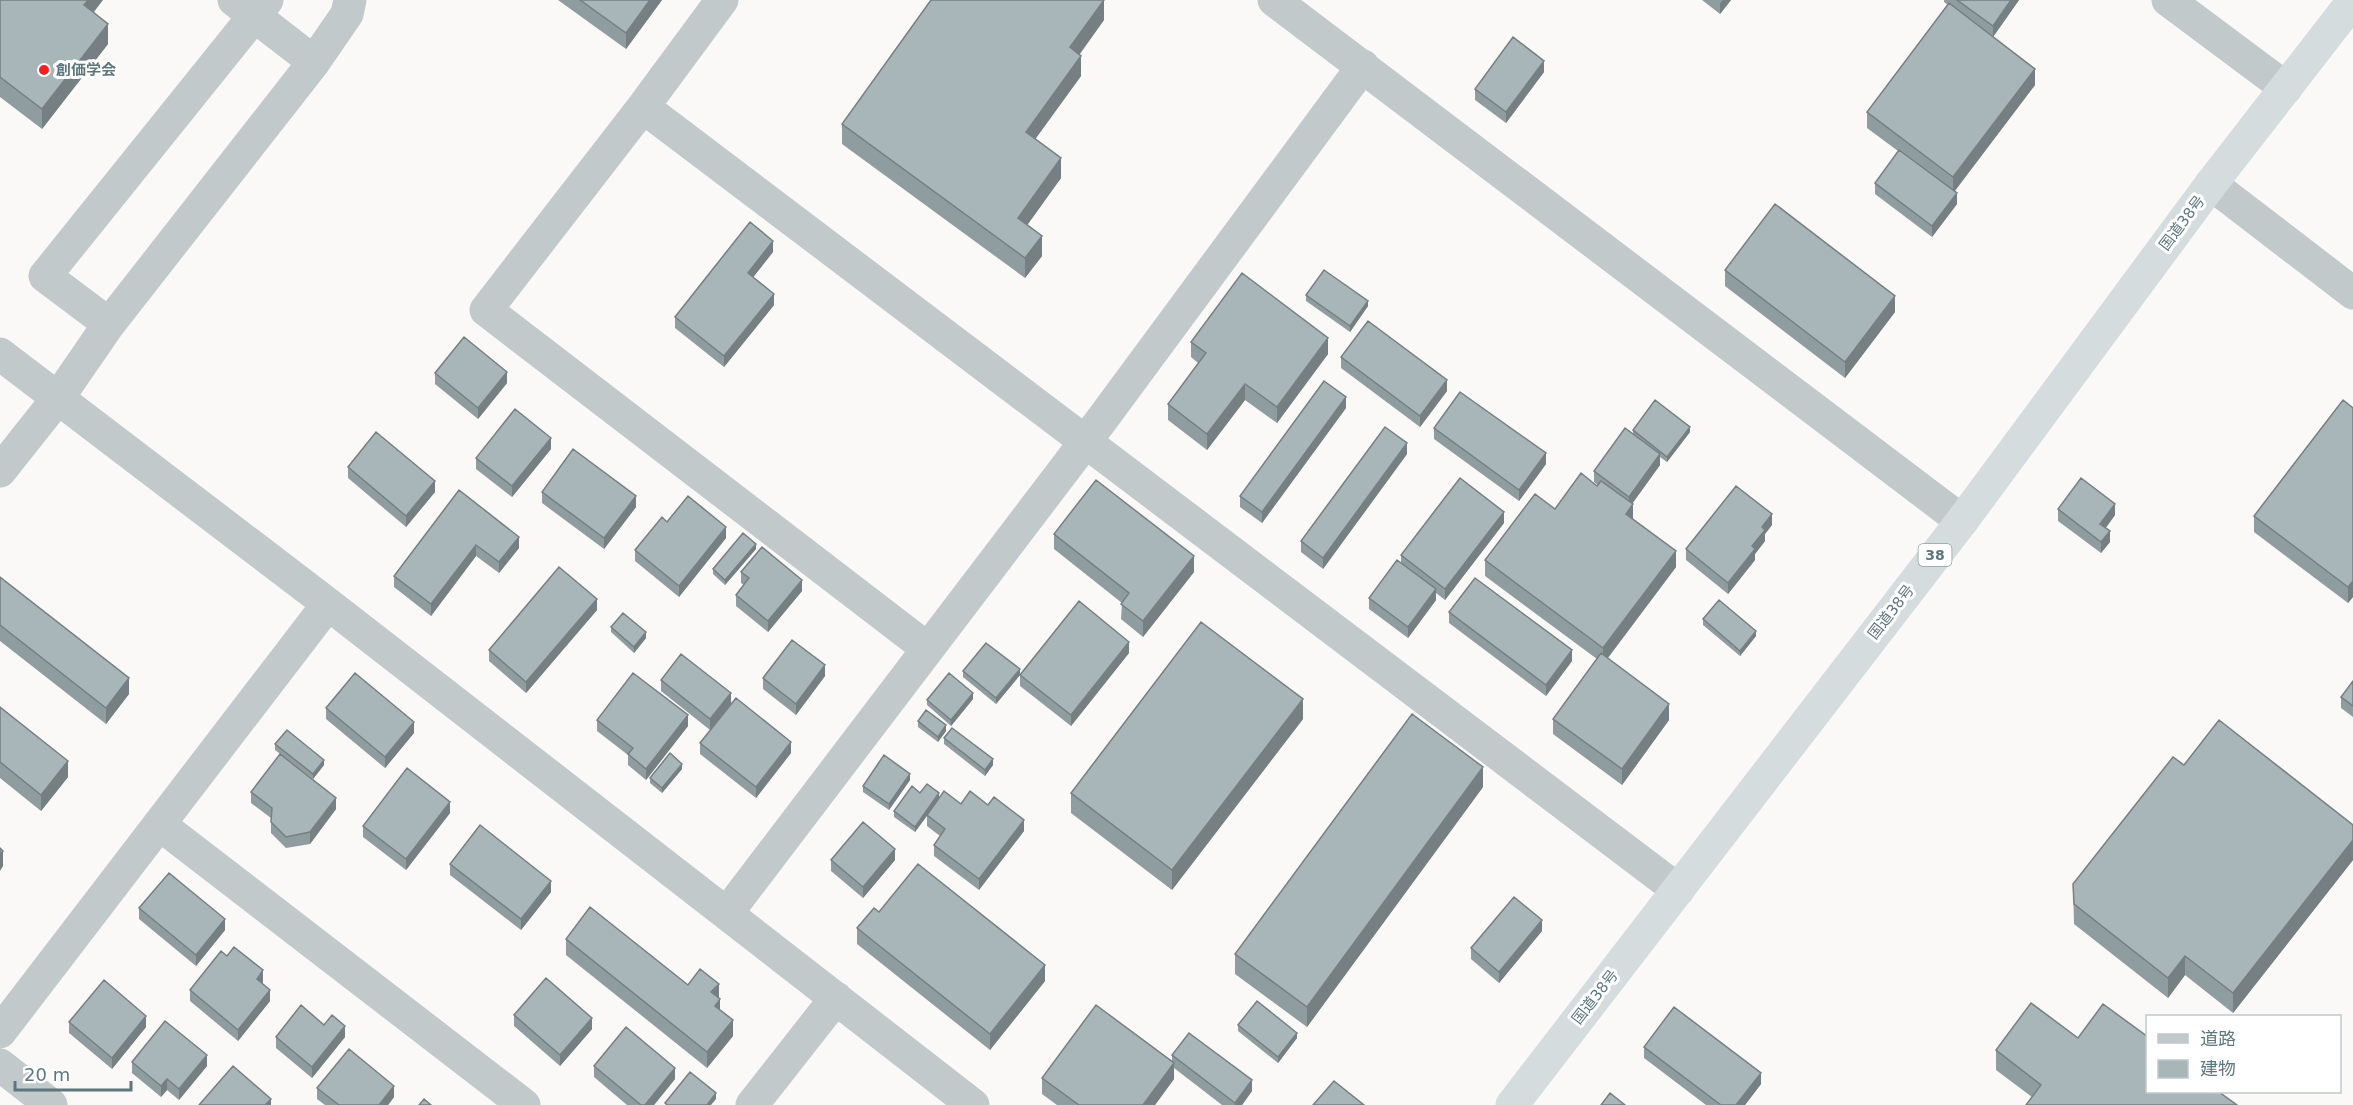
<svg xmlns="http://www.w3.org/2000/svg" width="2353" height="1105" viewBox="0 0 2353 1105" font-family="'DejaVu Sans','Noto Sans JP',sans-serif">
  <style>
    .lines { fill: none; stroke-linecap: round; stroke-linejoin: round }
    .minor { stroke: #c2c9cb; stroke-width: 33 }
    .highway { stroke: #d5dcde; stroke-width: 33 }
    .wall { fill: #909da0 }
    .shaded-wall { fill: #767f82 }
    .building { fill: #a8b6ba; stroke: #767f82; stroke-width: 1.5 }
    .poi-dot { fill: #f3221e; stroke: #fff; stroke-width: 2 }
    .labels { text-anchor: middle; stroke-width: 6; stroke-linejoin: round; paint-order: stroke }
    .shield { fill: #fff; stroke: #8ea0a5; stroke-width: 1.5 }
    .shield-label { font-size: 14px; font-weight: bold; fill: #5e777f }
    .poi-label { font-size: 15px; font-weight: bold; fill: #5e777f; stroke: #fff; text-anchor: start }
    .street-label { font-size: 15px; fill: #5e777f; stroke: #fff }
  </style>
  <rect width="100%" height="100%" fill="#faf9f7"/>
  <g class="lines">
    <path class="minor" d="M234,0L314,62
      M722,0L643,107L486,310L928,649
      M1274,0L1962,521
      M2168,0L2286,88
      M643,107L1678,890
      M2211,184L2353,293
      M109,324L45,276L267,0
      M0,354L328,604L973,1105
      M0,471L58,398L109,324L314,62L347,14L350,0
      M159,824L524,1105
      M727,913L1086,441L1363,66
      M0,1032L328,604
      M0,1065L51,1105
      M752,1105L836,998"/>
    <path class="highway" d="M1512,1105L1962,521L2211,184L2353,1"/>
  </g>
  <path class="wall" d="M0,0L94,12L108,44L42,129L0,97Z
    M558,0H662L626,49Z
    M1702,0H1731L1720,14Z
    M1944,0H2019L1993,37L2035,85L1955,191L1957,204L1932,237L1875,194V183L1898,151L1867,128V112L1948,5L1944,2Z
    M1104,20L1080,54L1081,76L1035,139L1061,178L1027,225L1042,256L1025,278L842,144V124Z
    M1544,72L1506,123L1475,100V89Z
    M773,252L753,277L774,305L724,367L675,328V317Z
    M1725,270L1895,312L1845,378L1725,286Z
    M1306,295L1368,306L1350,332L1306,301Z
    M1191,342L1328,354L1277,423L1245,400L1207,450L1168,420V404L1198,363L1191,357Z
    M1341,357L1447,391L1420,427L1341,368Z
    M435,373L507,383L478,419L435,384Z
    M1346,408L1262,523L1240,507V496Z
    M2353,408V597L2348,603L2254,532V516Z
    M1434,428L1546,464L1519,501L1434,439Z
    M1633,430L1690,432L1667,462L1660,457V465L1632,504L1633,519L1676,567L1608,658L1669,720L1622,785L1553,734V719L1597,659L1485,576V560L1555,509L1597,486L1598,485L1594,482V471L1633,434Z
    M551,449L512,497L476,469V458Z
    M1407,454L1323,569L1301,552V541Z
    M348,467L435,492L406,527L348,478Z
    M459,490L519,548L499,573L476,556L431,616L394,587V576Z
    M542,492L636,507L604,549L542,503Z
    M2058,509L2115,515L2106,528L2110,542L2101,553L2058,521Z
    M667,522L726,538L679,597L635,561V550Z
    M1504,523L1445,600L1436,593V600L1408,638L1369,609V598L1401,563V555Z
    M1772,525L1765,534V541L1755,554V560L1728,594L1686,560V549Z
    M1054,534L1194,572L1143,637L1121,619L1122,603L1054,549Z
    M756,549L725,585L713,574V569Z
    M741,572L802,591L768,632L736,606V595L744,585L741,583Z
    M0,577L129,694L106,724L0,641Z
    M597,610L526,693L489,661V650Z
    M1449,612L1572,661L1546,696L1449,623Z
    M1703,619L1756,636L1740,656L1703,625Z
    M611,627L646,638L634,653L611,632Z
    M1129,653L1071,726L1020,686V675Z
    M963,671L1020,675L996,704L963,677Z
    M825,676L796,715L763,689V678Z
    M661,680L731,693L710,730L661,691Z
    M2353,681V717L2341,708V697Z
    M973,699L951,726L927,705V700Z
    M0,707L68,777L41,811L0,778Z
    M326,708L414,733L385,768L326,719Z
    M1303,719L1172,890L1071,813V793Z
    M597,720L688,726L646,780L628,765V755L597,731Z
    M918,721L946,731L938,742L918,727Z
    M944,738L993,765L985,776L944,744Z
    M700,743L791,753L756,798L700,754Z
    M275,744L324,765L313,779L275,750Z
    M2184,765L2353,825V860L2233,1013L2185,975L2168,998L2074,924L2073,884Z
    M682,769L662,793L650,783V778Z
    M910,780L889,810L863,792V786Z
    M1483,787L1307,1027L1235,974V954Z
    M251,792L336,809L310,844L286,848L271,833V818L251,803Z
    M920,793L961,804L1024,831L979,890L934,856V845L940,836L927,826V816L915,832L894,817V811Z
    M450,813L406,870L363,837V826Z
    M831,860H895L863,898L831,871Z
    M450,864L551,892L521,930L450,875Z
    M139,908L225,930L196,966L139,919Z
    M879,912L1045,981L990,1050L857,944V928Z
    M1542,931L1499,983L1471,959V948Z
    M566,939L688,985L719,998L720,1010L733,1036L707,1068L566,955Z
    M227,956L263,982L262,984L270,1001L238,1041L190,1001V990Z
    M514,1015L592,1029L560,1066L514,1026Z
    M69,1022L146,1027L112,1069L69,1033Z
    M324,1025L345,1037L312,1078L276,1048V1037Z
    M1238,1025L1297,1038L1278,1063L1238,1031Z
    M2078,1038L2032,1097L1996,1070V1050Z
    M1644,1047L1761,1084L1745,1105H1706L1644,1058Z
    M1172,1055L1252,1091L1242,1105H1222L1174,1068V1079L1155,1105H1057L1042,1094V1078L1172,1061Z
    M132,1062L207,1066L179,1100L167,1090L161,1097L132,1073Z
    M594,1066L675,1079L654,1105H627L594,1077Z
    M317,1088L394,1097L388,1105H325L317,1099Z"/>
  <path class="shaded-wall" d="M88,0H103L84,25V5Z
    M650,0H662L626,49V33Z
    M1104,0V20L1070,67V47Z
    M1723,0H1731L1720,14V3Z
    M2011,0H2019L1993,37V26Z
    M108,24V44L42,129V109Z
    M1081,56V76L1026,152V132Z
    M1544,61V72L1506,123V112Z
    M2035,69V85L1953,193V177Z
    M1061,158V178L1018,238V218Z
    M1957,193V204L1932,237V226Z
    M1042,236V256L1025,278V258Z
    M773,241V252L748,284V273Z
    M774,294V305L724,367V356Z
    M1895,296V312L1845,378V362Z
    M1368,301V306L1350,332V326Z
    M1328,338V354L1277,423V407Z
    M507,372V383L478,419V408Z
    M1447,380V391L1420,427V416Z
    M1245,384V400L1207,450V434Z
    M1346,397V408L1262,523V512Z
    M1690,427V432L1667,462V457Z
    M551,438V449L512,497V486Z
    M1407,443V454L1323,569V558Z
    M1546,453V464L1519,501V490Z
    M1660,454V465L1629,508V497Z
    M435,481V492L406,527V516Z
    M636,496V507L604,549V538Z
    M1633,504V520L1626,514Z
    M2115,504V515L2100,535V524Z
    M1504,512V523L1445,600V589Z
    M1772,514V525L1765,534V541L1755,554V560L1728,594V583L1762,527Z
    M726,527V538L679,597V586Z
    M2110,531V542L2101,553V542Z
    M519,537V548L499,573V562Z
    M756,544V549L725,585V580Z
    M476,545V556L431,616V604Z
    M1676,551V567L1603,664V648Z
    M1194,556V572L1143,637V621Z
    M802,580V591L768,632V621Z
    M2353,581V597L2348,603V587Z
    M1436,589V600L1408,638V627Z
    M597,599V610L526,693V682Z
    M1756,631V636L1740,656V651Z
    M646,632V638L634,653V647Z
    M1129,642V653L1071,726V715Z
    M1572,650V661L1546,696V685Z
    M825,665V676L796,715V704Z
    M1020,669V675L996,704V698Z
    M129,678V694L106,724V708Z
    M731,693V704L710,730V719Z
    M973,693V699L951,726V720Z
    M1303,699V719L1172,890V870Z
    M1669,704V720L1622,785V769Z
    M688,715V726L646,780V769Z
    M414,722V733L385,768V757Z
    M946,725V731L938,742V737Z
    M791,742V753L756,798V787Z
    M993,759V765L985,776V770Z
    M324,760V765L313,779V774Z
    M68,761V777L41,811V795Z
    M682,764V769L662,793V788Z
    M1483,767V787L1307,1027V1007Z
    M910,774V780L889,810V804Z
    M939,793V799L915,832V827Z
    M336,798V809L310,844V832Z
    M450,802V813L406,870V859Z
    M1024,820V831L979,890V879Z
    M2353,840V860L2233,1013V993Z
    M895,849V860L863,898V887Z
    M3,851V866L0,871V855Z
    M551,881V892L521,930V919Z
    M225,919V930L196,966V955Z
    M1542,920V931L1499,983V972Z
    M2185,956V975L2168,998V978Z
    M1045,965V981L990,1050V1034Z
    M263,970V982L257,990V979Z
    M719,984V999L711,992Z
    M270,990V1001L238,1041V1030Z
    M720,999V1015L715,1006Z
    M146,1016V1027L112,1069V1058Z
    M592,1018V1029L560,1066V1055Z
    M733,1020V1036L707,1068V1052Z
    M345,1026V1037L312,1078V1067Z
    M1297,1033V1038L1278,1063V1057Z
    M207,1055V1066L179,1100V1089Z
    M1174,1063V1079L1155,1105H1143Z
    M675,1068V1079L654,1105H645Z
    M1761,1073V1084L1745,1105H1736Z
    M167,1079V1090L161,1097V1086Z
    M1252,1080V1091L1242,1105H1235V1103Z
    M394,1086V1097L388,1105H379Z
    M716,1093V1099L711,1105H707Z
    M271,1099V1105H265Z"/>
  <path class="building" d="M0,0H88L84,5L108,24L42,109L0,77Z
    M580,0H650L626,33Z
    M931,0H1104L1070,47L1081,56L1026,132L1061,158L1018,218L1042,236L1025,258L842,124Z
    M1957,0H2011L1993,26Z
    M1949,3L2035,69L1953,177L1867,112Z
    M1513,37L1544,61L1506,112L1475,89Z
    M1899,150L1957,193L1932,226L1875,183Z
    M1775,204L1895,296L1845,362L1725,270Z
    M750,222L773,241L748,273L774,294L724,356L675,317Z
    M1324,270L1368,301L1350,326L1306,295Z
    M1242,273L1328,338L1277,407L1245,384L1207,434L1168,404L1206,353L1191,342Z
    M1368,321L1447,380L1420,416L1341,357Z
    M464,337L507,372L478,408L435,373Z
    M1324,381L1346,397L1262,512L1240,496Z
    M1460,392L1546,453L1519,490L1434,428Z
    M1655,400L1690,427L1667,457L1633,430Z
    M2343,400L2353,408V581L2348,587L2254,516Z
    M515,409L551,438L512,486L476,458Z
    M1385,427L1407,443L1323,558L1301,541Z
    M1625,428L1660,454L1629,497L1594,471Z
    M376,432L435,481L406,516L348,467Z
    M573,449L636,496L604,538L542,492Z
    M1581,473L1597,486L1601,481L1633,504L1626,514L1676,551L1603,648L1485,560L1535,494L1555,509Z
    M1460,478L1504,512L1445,589L1401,555Z
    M2081,478L2115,504L2100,524L2110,531L2101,542L2058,509Z
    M1096,480L1194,556L1143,621L1121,604L1129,593L1054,534Z
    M1736,486L1772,514L1762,527L1765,530L1752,546L1755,549L1728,583L1686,549Z
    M459,490L519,537L499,562L476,545L431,604L394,576Z
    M688,496L726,527L679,586L635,550L662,517L667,522Z
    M743,533L756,544L725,580L713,569Z
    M762,547L802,580L768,621L736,595L749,578L741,572Z
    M1397,560L1436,589L1408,627L1369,598Z
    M559,567L597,599L526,682L489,650Z
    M0,577L129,678L106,708L0,625Z
    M1475,578L1572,650L1546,685L1449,612Z
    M1719,600L1756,631L1740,651L1703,619Z
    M1079,601L1129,642L1071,715L1020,675Z
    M623,613L646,632L634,647L611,627Z
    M1201,622L1303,699L1172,870L1071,793Z
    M792,640L825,665L796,704L763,678Z
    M986,643L1020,669L996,698L963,671Z
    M1601,653L1669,704L1622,769L1553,719Z
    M681,654L731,693L710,719L661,680Z
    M355,673L414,722L385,757L326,708Z
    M633,673L688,715L646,769L628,754L633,748L597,720Z
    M949,673L973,693L951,720L927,700Z
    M2353,681V706L2341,697Z
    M736,698L791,742L756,787L700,743Z
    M0,707L68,761L41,795L0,762Z
    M926,710L946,725L938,737L918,721Z
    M1412,714L1483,767L1307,1007L1235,954Z
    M2219,720L2353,825V840L2233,993L2185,956L2168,978L2074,904L2073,884L2173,757L2184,765Z
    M952,728L993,759L985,770L944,738Z
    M287,730L324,760L313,774L275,744Z
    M670,753L682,764L662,788L650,778Z
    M280,754L336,798L310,832L286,837L271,822L272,808L251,792Z
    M884,755L910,774L889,804L863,786Z
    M407,768L450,802L406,859L363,826Z
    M927,784L939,793L915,827L894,811L912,786L920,793Z
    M944,791L961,804L970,791L988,805L994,797L1024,820L979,879L934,845L945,829L927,815Z
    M863,822L895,849L863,887L831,860Z
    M480,825L551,881L521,919L450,864Z
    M0,848L3,851L0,855Z
    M918,864L1045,965L990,1034L857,928L874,908L879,912Z
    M169,873L225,919L196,955L139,908Z
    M1514,897L1542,920L1499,972L1471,948Z
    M590,907L688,985L700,969L719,984L711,992L720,999L715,1006L733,1020L707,1052L566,939Z
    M234,947L263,970L257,979L270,990L238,1030L190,990L221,951L227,956Z
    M546,978L592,1018L560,1055L514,1015Z
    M104,980L146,1016L112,1058L69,1022Z
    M1257,1001L1297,1033L1278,1057L1238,1025Z
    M2031,1003L2078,1038L2103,1004L2148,1037V1092H2219L2237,1105H2026L2041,1085L1996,1050Z
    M301,1005L324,1025L332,1015L345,1026L312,1067L276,1037Z
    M1096,1005L1174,1063L1143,1105H1079L1042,1078Z
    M1674,1007L1761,1073L1736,1105H1721L1644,1047Z
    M165,1021L207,1055L179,1089L167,1079L161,1086L132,1062Z
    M626,1027L675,1068L645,1105H641L594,1066Z
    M1189,1033L1252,1080L1235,1103L1172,1055Z
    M349,1049L394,1086L379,1105H339L317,1088Z
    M233,1066L271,1099L265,1105H199Z
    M690,1072L716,1093L707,1105H667L665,1103Z
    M1334,1081L1364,1105H1313Z
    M1610,1093L1625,1105H1601Z
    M424,1099L431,1105H419Z"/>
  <circle class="poi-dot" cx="44" cy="70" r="6"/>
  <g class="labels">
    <rect class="shield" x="1918.5" y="544" width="33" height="22" rx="4.5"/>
    <g class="shield-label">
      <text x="1935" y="560">38</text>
    </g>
    <g class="poi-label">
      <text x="56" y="75">創価学会</text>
    </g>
    <g class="street-label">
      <text transform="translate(2182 223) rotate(-53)" y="5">国道38号</text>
      <text transform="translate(1891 612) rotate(-52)" y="5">国道38号</text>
      <text transform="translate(1595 997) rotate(-52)" y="5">国道38号</text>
    </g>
  </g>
  <rect x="2146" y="1015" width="195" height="78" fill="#ffffff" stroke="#bfc9cc" stroke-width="1.5"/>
  <rect x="2158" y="1034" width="30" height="9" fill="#c2c9cb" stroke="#bfc9cc" stroke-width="1.5"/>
  <text x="2200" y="1045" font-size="18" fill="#5e777f">道路</text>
  <rect x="2158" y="1060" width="30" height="18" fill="#a8b6ba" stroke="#bfc9cc" stroke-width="1.5"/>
  <text x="2200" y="1075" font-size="18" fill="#5e777f">建物</text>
  <path d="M15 1081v9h116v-9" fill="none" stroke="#5e777f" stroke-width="3"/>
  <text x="24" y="1081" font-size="18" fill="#5e777f" stroke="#ffffff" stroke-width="4.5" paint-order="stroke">20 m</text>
</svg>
